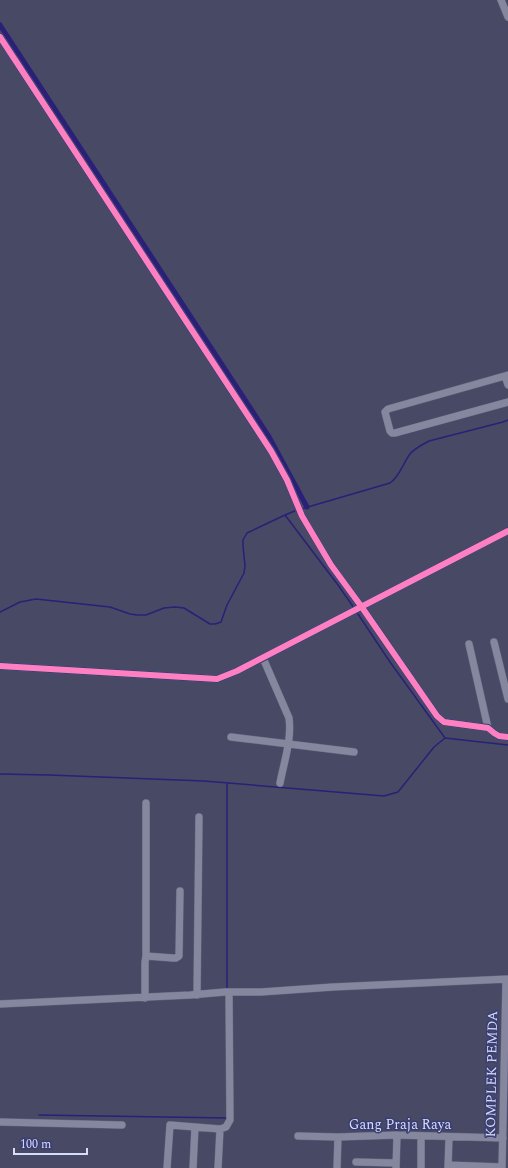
<svg xmlns="http://www.w3.org/2000/svg" width="508" height="1168" viewBox="0 0 508 1168" font-family="Spectral,serif">
  <style>
    .lines { fill: none; stroke-linecap: round; stroke-linejoin: round }
    .stream { stroke: #2a2077; stroke-width: 1.5 }
    .canal { stroke: #2a2077; stroke-width: 5 }
    .minor-casing { stroke: #64667f; stroke-width: 8 }
    .minor { stroke: #85879e; stroke-width: 7 }
    .cycleway-casing { stroke: #3a3e72; stroke-width: 8 }
    .cycleway { stroke: #ff80c0; stroke-width: 6 }
    .labels { text-anchor: middle; stroke-width: 3; stroke-linejoin: round; paint-order: stroke }
    .street-label { font-size: 14px; fill: #d7dcfc; stroke: #3a3e72 }
  </style>
  <rect width="100%" height="100%" fill="#474965"/>
  <g class="lines">
    <path class="stream" d="M301,509L390,483C400,476 403,463 410,454C415,448 422,445 429,441L503,422L508,420
      M285,515L338,585L354,608
      M356,611L390,662L445,738L508,745
      M0,612L20,602L36,599L110,607L130,614L137,615H146L164,608L175,607L184,608L210,624H215L221,622L227,605L244,573L245,566L243,546V540L247,533L285,515L297,510
      M0,774L49,775L204,781L384,796L398,792L434,747L445,738
      M227,989V783
      M39,1115L227,1118V1117"/>
    <path class="canal" d="M0,25L268,435L307,507"/>
    <defs>
      <path id="minor" d="M501,0L508,17
        M0,37L271,451L287,480L302,516L331,565L361,606L437,716L444,722L488,728L494,733L499,736L508,737
        M508,375L388,409L385,412L390,431L392,433H395L508,402
        M505,376L508,385
        M494,642L508,699
        M469,644L488,728
        M263,658L289,718C292,739 284,762 280,783
        M0,666L217,679L237,671L508,531
        M231,737L354,752
        M146,956L173,958H176L179,956L180,891
        M197,995L199,817
        M145,998V962L146,956V803
        M0,1004L190,995L225,992H261L333,987L508,979
        M0,1122L122,1125
        M298,1136L338,1137L397,1135L503,1138
        M356,1162L396,1163
        M448,1165L502,1167
        M167,1168L170,1125L220,1129L226,1127L230,1120L229,992
        M193,1168L195,1127
        M218,1168L220,1129
        M337,1168L338,1137
        M396,1168L397,1135
        M421,1168V1136
        M448,1168L449,1137
        M502,1168L506,980"/>
    </defs>
    <use href="#minor" class="minor-casing"/>
    <use href="#minor" class="minor"/>
    <defs>
      <path id="cycleway" d="M0,37L271,451L287,480L302,516L331,565L361,606L437,716L444,722L488,728L494,733L499,736L508,737
        M0,666L217,679L237,671L508,531"/>
    </defs>
    <use href="#cycleway" class="cycleway-casing"/>
    <use href="#cycleway" class="cycleway"/>
  </g>
  <g class="labels">
    <g class="street-label">
      <text transform="translate(491 1074) rotate(-89)" y="5">KOMPLEK PEMDA</text>
      <text x="400" y="1129">Gang Praja Raya</text>
    </g>
  </g>
  <path d="M14 1148v6h73v-6" fill="none" stroke="#d7dcfc" stroke-width="2"/>
  <text x="20" y="1148" font-size="12" fill="#d7dcfc" stroke="#3a3e72" stroke-width="3" paint-order="stroke">100 m</text>
</svg>
